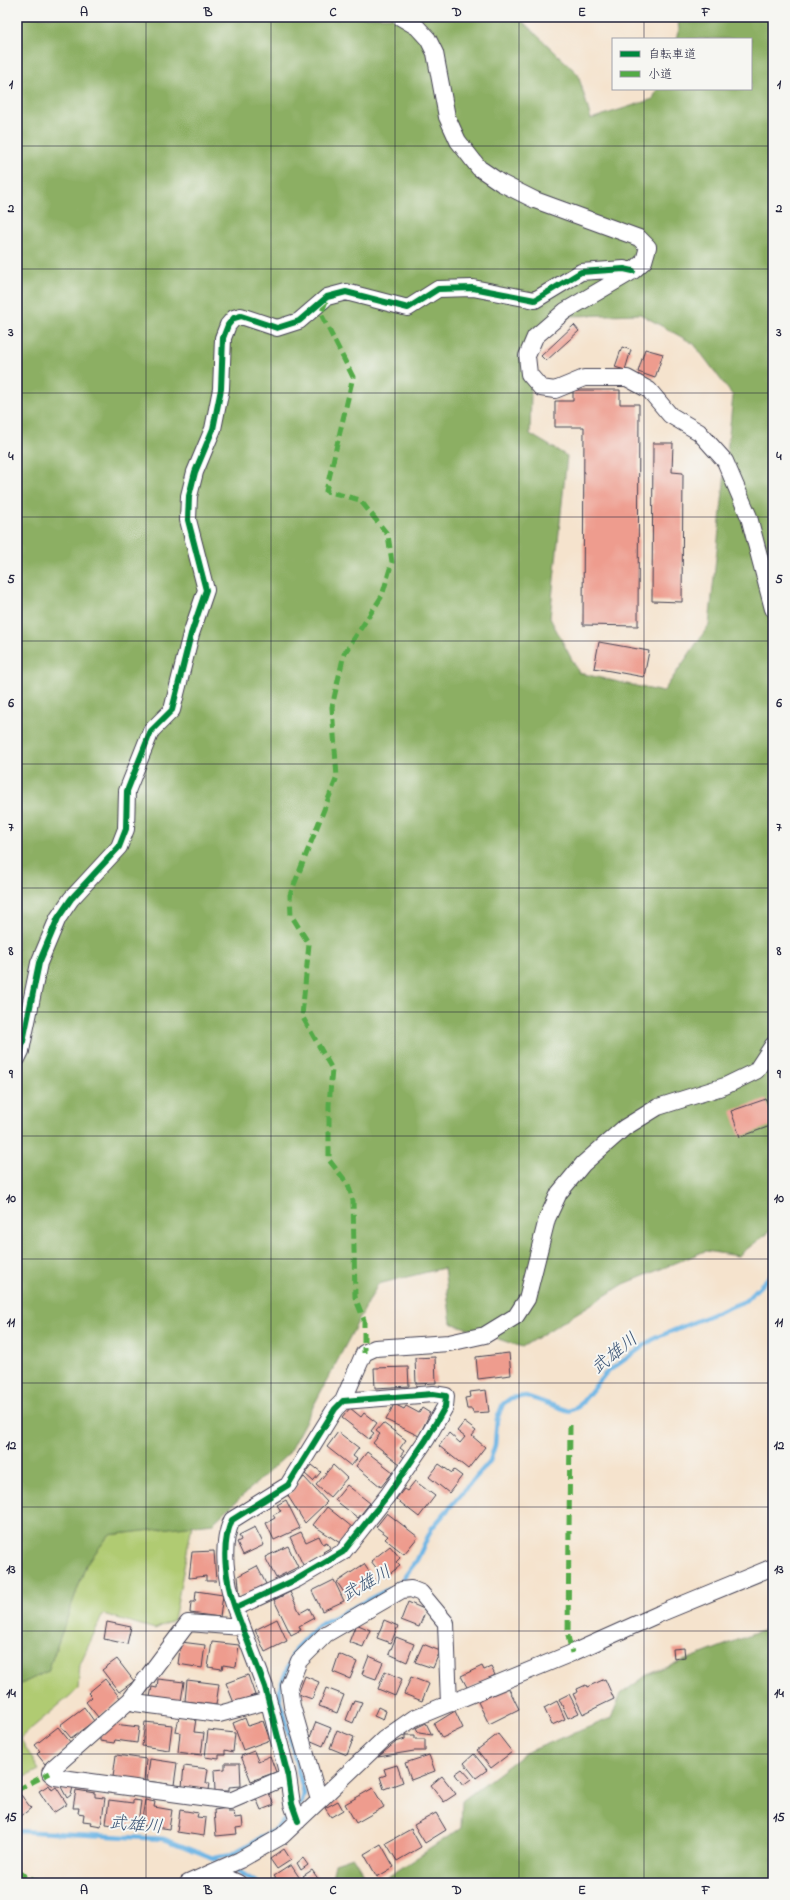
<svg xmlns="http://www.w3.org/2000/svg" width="790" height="1900" viewBox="0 0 790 1900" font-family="'Indie Flower','Klee One',sans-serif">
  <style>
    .green { fill: #b0cb72; stroke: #697656 }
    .forest { fill: #8caf64; stroke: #576850; fill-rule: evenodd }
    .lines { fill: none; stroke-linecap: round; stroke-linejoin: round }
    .stream { stroke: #6db5e5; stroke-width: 4.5 }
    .building { fill: #ee9c8e }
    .minor-casing { stroke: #423f51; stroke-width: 18 }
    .minor { stroke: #fff; stroke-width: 16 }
    .quiet { stroke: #53aa46; stroke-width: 5; stroke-dasharray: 10 5; stroke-linecap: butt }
    .cycleway-casing { stroke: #f6f6f2; stroke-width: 8 }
    .cycleway { stroke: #00873e; stroke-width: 6 }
    .grid { fill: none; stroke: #22223b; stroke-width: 1; stroke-opacity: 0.55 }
    .labels { text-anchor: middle; stroke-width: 4; stroke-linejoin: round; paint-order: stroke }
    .water-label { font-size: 18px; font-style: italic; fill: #3c5576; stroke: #f6f6f2 }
    .neatline { fill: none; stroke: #22223b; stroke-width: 1.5 }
    .grid-label { font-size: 13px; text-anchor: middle; font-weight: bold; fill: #22223b }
  </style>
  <rect width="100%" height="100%" fill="#f6f6f2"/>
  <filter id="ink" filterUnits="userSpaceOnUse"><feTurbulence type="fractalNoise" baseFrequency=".025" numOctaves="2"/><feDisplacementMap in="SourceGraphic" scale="8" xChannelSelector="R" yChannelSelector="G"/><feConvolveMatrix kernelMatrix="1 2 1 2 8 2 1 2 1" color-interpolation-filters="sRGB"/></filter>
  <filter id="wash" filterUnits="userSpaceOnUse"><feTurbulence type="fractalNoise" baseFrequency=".012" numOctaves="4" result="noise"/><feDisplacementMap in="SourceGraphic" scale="16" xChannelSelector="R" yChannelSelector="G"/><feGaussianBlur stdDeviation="0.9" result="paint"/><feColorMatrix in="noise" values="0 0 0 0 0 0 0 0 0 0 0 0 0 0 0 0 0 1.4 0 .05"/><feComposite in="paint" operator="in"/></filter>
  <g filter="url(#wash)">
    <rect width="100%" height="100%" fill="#f5e3cd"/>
    <path class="green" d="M192,1525L174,1620L155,1629L103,1614L80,1664L78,1689L20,1738L39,1770L17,1781V1686L48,1671L86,1565L109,1535Z"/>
    <path class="forest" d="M17,17H518L578,74L591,119L653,99L657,89H751V39H676L679,29L677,17H773V1229L738,1256L705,1251L624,1284L522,1347L451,1323L444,1268L378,1284L288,1454L213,1523L109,1535L86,1565L48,1671L17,1686ZM640,314L694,344L733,396L709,625L663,692L579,673L550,618L567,456L530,434L532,351L571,316Z
      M769,1628H773V1883H379L461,1828L462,1801L525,1753L611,1718L621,1694L647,1675Z
      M353,1857L369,1883H331L335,1863Z"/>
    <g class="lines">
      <path class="stream" d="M397,1584L400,1583L417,1560L432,1528L490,1461L495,1445L497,1419L503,1404L511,1398L526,1396L569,1411L578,1407L606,1373L655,1338L745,1301L773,1273
        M297,1807L302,1802L304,1793L280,1700V1687L295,1649L317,1626L389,1589
        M17,1831L164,1839L216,1859
        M214,1857L232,1854L276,1829L292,1812
        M232,1867L257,1883"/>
    </g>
    <g id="blocks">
      <path class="building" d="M574,325L579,331L546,361L541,356Z
        M622,347L631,350L625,370L615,367Z
        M645,349L663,354L655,378L638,372Z
        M573,390H620V404H639L638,626L583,625L584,427H555V401H573Z
        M653,443H673L672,472L683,473L682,602L652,601Z
        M599,642L649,651L644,677L594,668Z
        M766,1099L773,1118V1125L740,1137L731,1111Z
        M509,1353L511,1375L478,1379L476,1357Z
        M435,1357L436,1383L416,1384L415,1358Z
        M408,1367L409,1386L375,1388L374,1368Z
        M486,1390L489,1412L473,1413L472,1409H467L465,1398L471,1397L470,1392Z
        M394,1404L404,1409L406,1406L419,1413L422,1408L430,1413L419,1436L386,1420Z
        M350,1408L361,1417L364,1413L377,1423L371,1431L374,1433L369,1439L342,1418Z
        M464,1422L476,1431L472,1436L485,1447L468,1469L439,1446L449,1433L460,1443L465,1437L457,1431Z
        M383,1423L406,1440L400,1448L404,1451L401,1455L405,1458L400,1464L373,1443L380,1434L376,1431Z
        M338,1432L359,1448L353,1456L357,1459L351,1466L327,1447Z
        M367,1452L393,1472L381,1487L356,1466Z
        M439,1464L452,1473L454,1470L462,1476L449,1493L429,1477Z
        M312,1465L321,1472L313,1481L305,1474Z
        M333,1465L347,1478L330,1497L316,1485Z
        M304,1477L327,1502L305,1523L288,1496Z
        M415,1481L435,1496L419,1517L396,1499L404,1489L407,1491Z
        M347,1485L370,1503L358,1518L335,1500Z
        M286,1500L300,1528L274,1540L266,1523L275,1518L273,1515L281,1511L277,1505Z
        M327,1507L352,1527L340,1543L313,1525Z
        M387,1513L418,1537L404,1554L385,1539L388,1536L376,1527Z
        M255,1527L264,1545L243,1555L237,1542L241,1540L239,1535Z
        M301,1532L306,1542L319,1536L323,1544L327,1542L330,1548L323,1552L325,1554L303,1565L290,1537Z
        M288,1546L298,1567L276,1578L265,1557Z
        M390,1546L400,1558L396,1562L400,1566L384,1578L371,1561Z
        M214,1551L216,1581H206V1576L189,1578L192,1552Z
        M364,1564L376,1582L349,1600L337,1582Z
        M257,1566L266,1584L240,1597L238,1576Z
        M334,1580L344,1601L322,1611L312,1591Z
        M196,1591L223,1595L220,1617L190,1613L191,1602H195Z
        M290,1592L300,1613L309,1608L314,1618L299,1626L301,1630L291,1635L274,1600Z
        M408,1602L426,1610L419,1627L401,1620Z
        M277,1619L287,1641L265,1652L255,1630Z
        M384,1620L398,1626L391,1643L377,1638Z
        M107,1622L131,1627L127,1644L104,1639Z
        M356,1624L370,1630L363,1647L349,1642Z
        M396,1637L414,1644L407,1662L389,1654Z
        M181,1642L205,1645L202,1668L178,1664Z
        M212,1642L239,1645L236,1667L223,1665L222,1669L208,1667Z
        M423,1644L440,1651L433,1668L415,1662Z
        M684,1648L685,1657L674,1659L673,1649Z
        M339,1654L357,1662L350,1679L333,1672Z
        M369,1656L383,1662L376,1679L362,1674Z
        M117,1659L134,1681L119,1692L102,1670Z
        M482,1666L484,1670L491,1667L495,1675L468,1689L461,1676Z
        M385,1671L402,1679L395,1696L378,1689Z
        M248,1675L255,1695L234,1703L226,1683Z
        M305,1676L319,1682L312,1699L298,1694Z
        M411,1677L429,1684L422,1701L404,1694Z
        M105,1679L121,1699L98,1717L86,1702L92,1697L88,1693Z
        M158,1679L184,1682L181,1701L150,1697L152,1687L157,1688Z
        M605,1679L614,1699L583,1714L573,1694L578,1692L577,1689L586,1685L587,1687Z
        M187,1680L219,1684L216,1705L185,1701Z
        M508,1687L519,1709L489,1724L478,1702Z
        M326,1688L344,1695L337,1713L319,1706Z
        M569,1694L579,1713L568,1718L559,1699Z
        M354,1700L362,1702L353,1723L346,1720Z
        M557,1701L565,1719L552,1725L544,1708Z
        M84,1707L94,1721L71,1738L60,1725Z
        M378,1707L386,1711L383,1720L374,1716Z
        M455,1711L463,1728L442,1738L434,1724Z
        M179,1717L196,1719L194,1732L204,1733L201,1755L178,1752L180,1733L176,1732Z
        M245,1718L248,1726L263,1721L270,1740L243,1750L233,1723Z
        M145,1722L172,1725L169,1750L142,1746Z
        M316,1722L331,1728L323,1746L309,1740Z
        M426,1723L432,1735L419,1733L416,1728Z
        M114,1724L139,1727L137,1743L115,1740L114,1743L100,1741V1736Z
        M58,1727L71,1743L45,1764L37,1754L40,1751L35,1745Z
        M208,1730L235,1733L233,1752L225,1750V1755H219V1759L205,1757Z
        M337,1730L354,1737L347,1755L330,1748Z
        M498,1734L512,1752L491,1768L477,1750Z
        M405,1735H415V1739H425V1751H414L378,1757L396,1742L405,1739Z
        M254,1751L258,1761L270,1756L276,1772L251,1781L241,1756Z
        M474,1754L487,1770L476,1778L464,1763Z
        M116,1755L146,1759L144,1781L113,1777Z
        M429,1755L435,1771L411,1780L405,1763Z
        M150,1759L177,1763L174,1785L147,1781Z
        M225,1763H240L241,1786L229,1787V1791H215L214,1770L225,1769Z
        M397,1765L403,1782L384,1789L380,1777L386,1775L384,1769Z
        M184,1766L208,1769L206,1783H210L209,1790L182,1787Z
        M462,1769L471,1779L463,1785L455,1774Z
        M442,1776L456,1794L444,1802L431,1785Z
        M49,1785L52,1790L56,1787L67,1804L53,1813L39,1791Z
        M60,1785L73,1787L71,1795L67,1798Z
        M373,1788L384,1807L356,1823L345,1804Z
        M76,1790L95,1793V1797L105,1798L101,1826L90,1824L91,1822L83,1821L84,1814L78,1813L79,1808H73Z
        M269,1793L274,1805L261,1810L256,1798Z
        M21,1795L31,1808L19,1818L17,1816V1798Z
        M109,1800L133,1803V1800L141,1801L138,1823L130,1822V1827L106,1824Z
        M145,1800L155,1802L154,1807L172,1810L169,1829L141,1825Z
        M338,1801L343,1810L331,1817L325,1808Z
        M228,1808V1812H234L235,1818L242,1817L243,1827L236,1828L237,1834L216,1836L214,1810Z
        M180,1810L198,1813L197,1817L206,1818L204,1836L177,1832Z
        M436,1813L446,1830L425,1843L414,1825Z
        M411,1829L421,1847L397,1861L386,1843Z
        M381,1844L394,1867L377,1877L364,1854Z
        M284,1849L291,1860L277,1869L270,1859Z
        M303,1858L308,1865L301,1870L297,1863Z
        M291,1865L303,1883H272L277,1880L274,1876Z
        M312,1870L319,1880L316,1883H308L303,1876Z"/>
    </g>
  </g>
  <g filter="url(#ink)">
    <use href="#blocks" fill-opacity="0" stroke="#423f51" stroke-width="1"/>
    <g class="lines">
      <defs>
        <path id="minor" d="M400,17L417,27L428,39L435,53L447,117L458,141L479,168L501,183L535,200L639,238L648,247L644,261L633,271L565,311L535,337L527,356L529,374L541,388L555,390L584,378H627L649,390L670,415L699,432L725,461L749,517L773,609
          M17,1059L21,1051L39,963L58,918L71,899L119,847L126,829L127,791L151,731L172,710L191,634L206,590L188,520L189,496L195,472L213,429L221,389L223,338L228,325L234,318L241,316L277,328L299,321L327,297L346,292L408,308L438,289L473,288L535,300L581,272L624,269L633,271
          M343,1401L364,1353L375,1348L449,1343L485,1335L516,1316L527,1299L547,1219L559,1193L583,1164L624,1128L658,1107L725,1086L756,1071L773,1045
          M235,1608C226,1582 220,1546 232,1520L288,1485L335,1409L343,1401L433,1394L446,1396L445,1407L426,1440L388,1495L343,1552L297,1579L235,1608L265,1687L288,1776L292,1804L298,1821
          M130,1700L188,1623L242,1627
          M268,1701L219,1714L135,1703L130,1700L53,1768L50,1773L55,1777L230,1801L288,1776
          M319,1800L292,1706L289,1686L299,1661L326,1634L402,1590L411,1589L421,1593L446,1623L449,1704
          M214,1872L238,1883
          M188,1883L240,1860L282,1836L384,1739L414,1718L572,1653L659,1614L773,1567"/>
      </defs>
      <use href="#minor" class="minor-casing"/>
      <use href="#minor" class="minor"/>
      <path class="quiet" d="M326,301L321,314L353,377L326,491L360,500L388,535L392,562L382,596L344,654L332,707L337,777L290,895L291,915L309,944L302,1016L332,1069L329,1105V1160L348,1184L353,1201L355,1297L364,1320V1353
        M570,1425L568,1636L572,1653
        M17,1790L50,1773
        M17,1872L41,1883"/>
      <defs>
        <path id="cycleway" d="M17,1059L21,1051L39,963L58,918L71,899L119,847L126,829L127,791L151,731L172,710L191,634L206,590L188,520L189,496L195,472L213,429L221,389L223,338L228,325L234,318L241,316L277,328L299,321L327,297L346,292L408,308L438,289L473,288L535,300L581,272L624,269L633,271
          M235,1608C226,1582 220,1546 232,1520L288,1485L335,1409L343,1401L433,1394L446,1396L445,1407L426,1440L388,1495L343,1552L297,1579L235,1608L265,1687L288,1776L292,1804L298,1821"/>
      </defs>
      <use href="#cycleway" class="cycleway-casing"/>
      <use href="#cycleway" class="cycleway"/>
    </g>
  </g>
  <path class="grid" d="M146,17V1883M271,17V1883M395,17V1883M519,17V1883M644,17V39M644,89V1883M17,146H773M17,269H773M17,393H773M17,517H773M17,641H773M17,764H773M17,888H773M17,1012H773M17,1136H773M17,1259H773M17,1383H773M17,1507H773M17,1631H773M17,1754H773"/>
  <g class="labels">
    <g class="water-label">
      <text transform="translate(614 1353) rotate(-39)" y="6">武雄川</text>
      <text transform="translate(366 1583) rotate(-30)" y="6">武雄川</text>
      <text transform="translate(136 1824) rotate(5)" y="6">武雄川</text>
    </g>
  </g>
  <rect width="790" height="1900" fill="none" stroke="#f6f6f2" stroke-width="44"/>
  <rect x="612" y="38" width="140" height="52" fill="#f6f6f2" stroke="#a1a1a9"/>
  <rect x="620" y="51" width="20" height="6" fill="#00873e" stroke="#a1a1a9"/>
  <text x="648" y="58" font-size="12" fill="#22223b">自転車道</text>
  <rect x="620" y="71" width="20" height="6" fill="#53aa46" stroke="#a1a1a9"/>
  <text x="648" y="78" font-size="12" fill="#22223b">小道</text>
  <rect x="22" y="22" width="746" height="1856" class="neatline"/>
  <g class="grid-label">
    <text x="84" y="16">A</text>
    <text x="208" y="16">B</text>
    <text x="333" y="16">C</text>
    <text x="457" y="16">D</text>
    <text x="582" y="16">E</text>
    <text x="706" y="16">F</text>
    <text x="11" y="88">1</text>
    <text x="779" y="88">1</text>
    <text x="11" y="212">2</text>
    <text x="779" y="212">2</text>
    <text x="11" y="336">3</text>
    <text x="779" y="336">3</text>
    <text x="11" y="460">4</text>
    <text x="779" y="460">4</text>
    <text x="11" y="583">5</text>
    <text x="779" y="583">5</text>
    <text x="11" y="707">6</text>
    <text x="779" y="707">6</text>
    <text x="11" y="831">7</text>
    <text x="779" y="831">7</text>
    <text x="11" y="955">8</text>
    <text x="779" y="955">8</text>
    <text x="11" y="1078">9</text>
    <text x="779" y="1078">9</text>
    <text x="11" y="1202">10</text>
    <text x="779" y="1202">10</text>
    <text x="11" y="1326">11</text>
    <text x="779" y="1326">11</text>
    <text x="11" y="1449">12</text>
    <text x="779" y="1449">12</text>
    <text x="11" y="1573">13</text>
    <text x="779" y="1573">13</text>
    <text x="11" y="1697">14</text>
    <text x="779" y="1697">14</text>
    <text x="11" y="1821">15</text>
    <text x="779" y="1821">15</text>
    <text x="84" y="1894">A</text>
    <text x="208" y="1894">B</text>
    <text x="333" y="1894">C</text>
    <text x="457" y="1894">D</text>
    <text x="582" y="1894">E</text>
    <text x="706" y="1894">F</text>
  </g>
</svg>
